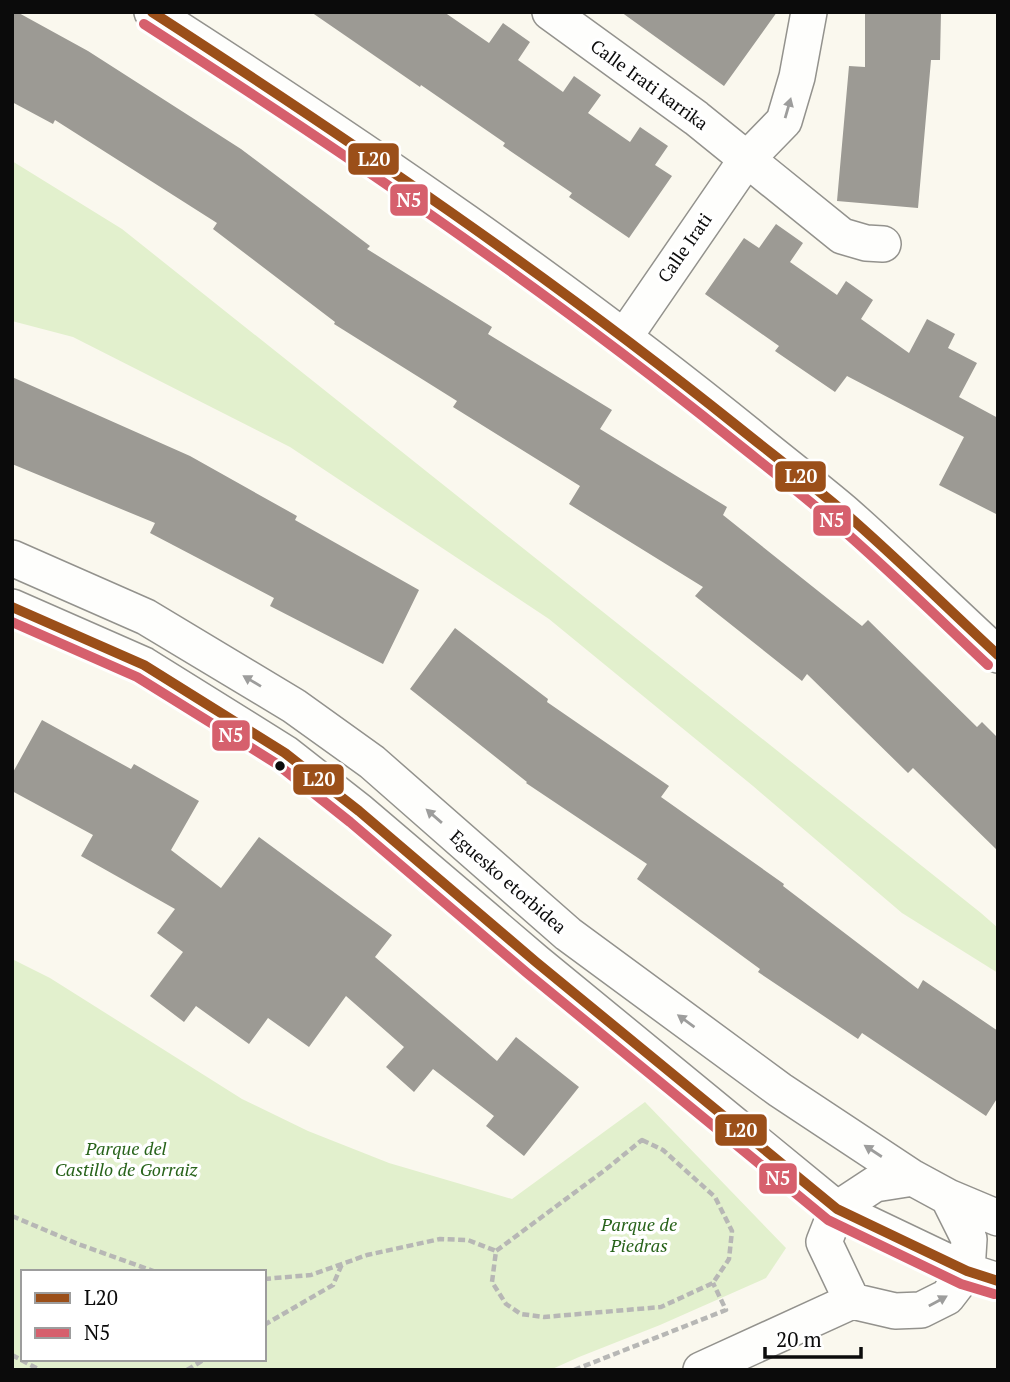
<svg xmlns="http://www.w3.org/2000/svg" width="1010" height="1382" viewBox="0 0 1010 1382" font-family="'PT Serif',serif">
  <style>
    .green { fill: #e2f0cd; fill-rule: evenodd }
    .building { fill: #9c9a94 }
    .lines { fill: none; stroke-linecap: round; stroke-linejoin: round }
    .minor-casing { stroke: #93928d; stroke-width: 38 }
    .path { stroke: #b7b7b5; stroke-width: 4.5; stroke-dasharray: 7 3.5; stroke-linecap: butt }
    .minor { stroke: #fefefc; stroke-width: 35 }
    .bus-1-casing { stroke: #fff; stroke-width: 16 }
    .bus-2-casing { stroke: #fff; stroke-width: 16 }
    .bus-1 { stroke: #9b4f19; stroke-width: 10 }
    .bus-2 { stroke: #d6606d; stroke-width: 10 }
    .oneway { fill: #9d9d9c }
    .bus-dot { fill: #0b0b0b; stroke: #fff; stroke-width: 2.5 }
    .labels { text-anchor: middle; stroke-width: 7; stroke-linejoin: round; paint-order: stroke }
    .street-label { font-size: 18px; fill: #0b0b0b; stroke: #fff }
    .park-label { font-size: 18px; font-style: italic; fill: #28631b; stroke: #fff }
    .line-badge { stroke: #fff; stroke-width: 2.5 }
    .badge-label { font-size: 19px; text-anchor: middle; font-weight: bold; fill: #fff }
  </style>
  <rect width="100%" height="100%" fill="#faf8ee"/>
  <path class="green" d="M12,161L122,229L981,913L998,928V973L902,913L753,786L549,619L290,447L73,337L12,321Z
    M12,959L50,978L242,1099L308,1131L389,1163L512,1199L645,1102L786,1248L766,1278L660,1325L579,1357L550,1370H12ZM23,1272H264V1359H23Z"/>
  <path class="building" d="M12,12H17L88,51L241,149L370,246L367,249L492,327L488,334L612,410L600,429L727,507L723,515L862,626L868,620L977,727L982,722L998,738V851L913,768L908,773L807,674L802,681L695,596L703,587L569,504L580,486L453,407L457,401L334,324L335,322L213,229L217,223L55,120L53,124L12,102Z
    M311,12H444L489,43L503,23L530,42L518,60L563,92L574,76L601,95L588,113L630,142L640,127L668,146L655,165L672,176L629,238L569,197L572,193L503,146L505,143L421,85L420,87Z
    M621,12H777L724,86Z
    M865,12H941L940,60H931L918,208L837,201L849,66L865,67Z
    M776,224L803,243L790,262L837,295L846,281L873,300L861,319L909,353L927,319L955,334L948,348L977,363L959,397L998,418V515L939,485L964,437L847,376L835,392L775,351L779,346L705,294L744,238L759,248Z
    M12,377L190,456L297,516L295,520L419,590L383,664L270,606L274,598L150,533L155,523L12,464Z
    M455,628L548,699L547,702L669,786L661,797L784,884L783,886L918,989L923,980L998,1031V1097L986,1116L862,1033L858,1039L758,972L760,969L637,879L647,864L526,783L527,782L410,689Z
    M42,720L131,769L134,764L199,801L171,850L221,888L259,837L392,935L375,957L497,1061L516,1037L579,1087L524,1156L486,1126L494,1116L433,1069L414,1092L386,1067L404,1047L346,996L309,1047L268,1018L249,1044L196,1006L184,1022L150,996L183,952L157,933L175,909L81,856L93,835L12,791V774Z"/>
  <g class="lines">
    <defs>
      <path id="minor" d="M152,12C364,148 572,290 766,449C792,470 819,491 845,513C897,559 947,608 998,655
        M550,12L696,118L842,236L866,243L883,244
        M625,336L746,160L784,121L797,77L809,12
        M12,558L146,617L294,706L372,762L568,934L780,1090L913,1178L948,1197L998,1218
        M12,607L144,665L285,753L359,811L536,962L837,1209L967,1271L998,1281
        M913,1178L875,1184L837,1209L824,1242L852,1301L895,1311L921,1310L947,1297L967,1271L969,1239L948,1197
        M701,1370L852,1301"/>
    </defs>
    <use href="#minor" class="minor-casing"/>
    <path class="path" d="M642,1140L663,1150L715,1197L732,1231L729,1259L713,1283L661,1307L544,1317L521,1314L506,1304L492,1282L496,1251L605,1170Z
      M12,1216L78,1244L156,1272
      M264,1279L311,1275L367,1255L440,1239L468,1240L496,1251
      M264,1325L333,1285L342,1264
      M12,1355L40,1370
      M187,1370L205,1359
      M574,1370L726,1310L713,1283"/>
    <use href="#minor" class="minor"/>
    <defs>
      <path id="bus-1" d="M152,12C353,142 550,276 737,426C773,455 810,483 845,513C897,558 947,608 998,655
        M12,607L144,665L285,753L359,811L536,962L837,1209L967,1271L998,1281"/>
      <path id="bus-2" d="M144,24C345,153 542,287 728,436C764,465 801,493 836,524C888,569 938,618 988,665
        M12,622L137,677L277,764L350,822L527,973L828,1220L961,1284L994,1294"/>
    </defs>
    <use href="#bus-1" class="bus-1-casing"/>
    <use href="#bus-2" class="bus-2-casing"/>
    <use href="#bus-1" class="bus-1"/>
    <use href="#bus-2" class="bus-2"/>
  </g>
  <defs><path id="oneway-solid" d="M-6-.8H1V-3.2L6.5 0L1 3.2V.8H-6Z" transform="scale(1.75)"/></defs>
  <g class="oneway">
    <use href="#oneway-solid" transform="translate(788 108) rotate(-74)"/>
    <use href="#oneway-solid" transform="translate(252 681) rotate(-149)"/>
    <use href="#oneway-solid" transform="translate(434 816) rotate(-139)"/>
    <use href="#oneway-solid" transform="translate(686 1021) rotate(-144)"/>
    <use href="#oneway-solid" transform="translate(873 1151) rotate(-147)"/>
    <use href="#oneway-solid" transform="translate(938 1301) rotate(-29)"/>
  </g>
  <circle class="bus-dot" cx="280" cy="766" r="6"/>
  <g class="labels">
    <g class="street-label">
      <text transform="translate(649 85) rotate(36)" y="6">Calle Irati karrika</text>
      <text transform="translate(685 248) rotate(-55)" y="6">Calle Irati</text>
      <text transform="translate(508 882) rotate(41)" y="6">Eguesko etorbidea</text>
    </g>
    <g class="park-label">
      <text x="126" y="1155">Parque del<tspan x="126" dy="21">Castillo de Gorraiz</tspan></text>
      <text x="639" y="1231">Parque de<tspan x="639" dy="21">Piedras</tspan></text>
    </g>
  </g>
  <g class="line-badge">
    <rect x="347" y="142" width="53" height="34" rx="7" fill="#9b4f19"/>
    <rect x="389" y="183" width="40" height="34" rx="7" fill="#d6606d"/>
    <rect x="774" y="460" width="53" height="33" rx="7" fill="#9b4f19"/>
    <rect x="812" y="504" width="40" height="33" rx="7" fill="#d6606d"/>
    <rect x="211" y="719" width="40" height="33" rx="7" fill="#d6606d"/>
    <rect x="292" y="763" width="53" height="33" rx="7" fill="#9b4f19"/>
    <rect x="714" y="1113" width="54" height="34" rx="7" fill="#9b4f19"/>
    <rect x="758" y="1162" width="40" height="33" rx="7" fill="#d6606d"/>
  </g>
  <g class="badge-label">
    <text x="374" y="166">L20</text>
    <text x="409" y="207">N5</text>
    <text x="801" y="483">L20</text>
    <text x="832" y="527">N5</text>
    <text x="231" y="742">N5</text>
    <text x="319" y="786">L20</text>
    <text x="741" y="1137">L20</text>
    <text x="778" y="1185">N5</text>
  </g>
  <rect width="1010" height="1382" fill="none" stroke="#0b0b0b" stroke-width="28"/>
  <rect x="21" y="1270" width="245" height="91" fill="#ffffff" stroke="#9d9d9d" stroke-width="2"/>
  <rect x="35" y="1293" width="35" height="10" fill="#9b4f19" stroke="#9d9d9d" stroke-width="2"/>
  <text x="84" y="1305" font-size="21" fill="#0b0b0b">L20</text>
  <rect x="35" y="1328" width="35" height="10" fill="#d6606d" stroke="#9d9d9d" stroke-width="2"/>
  <text x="84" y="1340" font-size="21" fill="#0b0b0b">N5</text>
  <path d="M765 1347v10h96v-10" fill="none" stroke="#0b0b0b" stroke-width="3.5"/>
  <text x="776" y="1347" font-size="21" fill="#0b0b0b" stroke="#ffffff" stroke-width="5" paint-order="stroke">20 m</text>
</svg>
